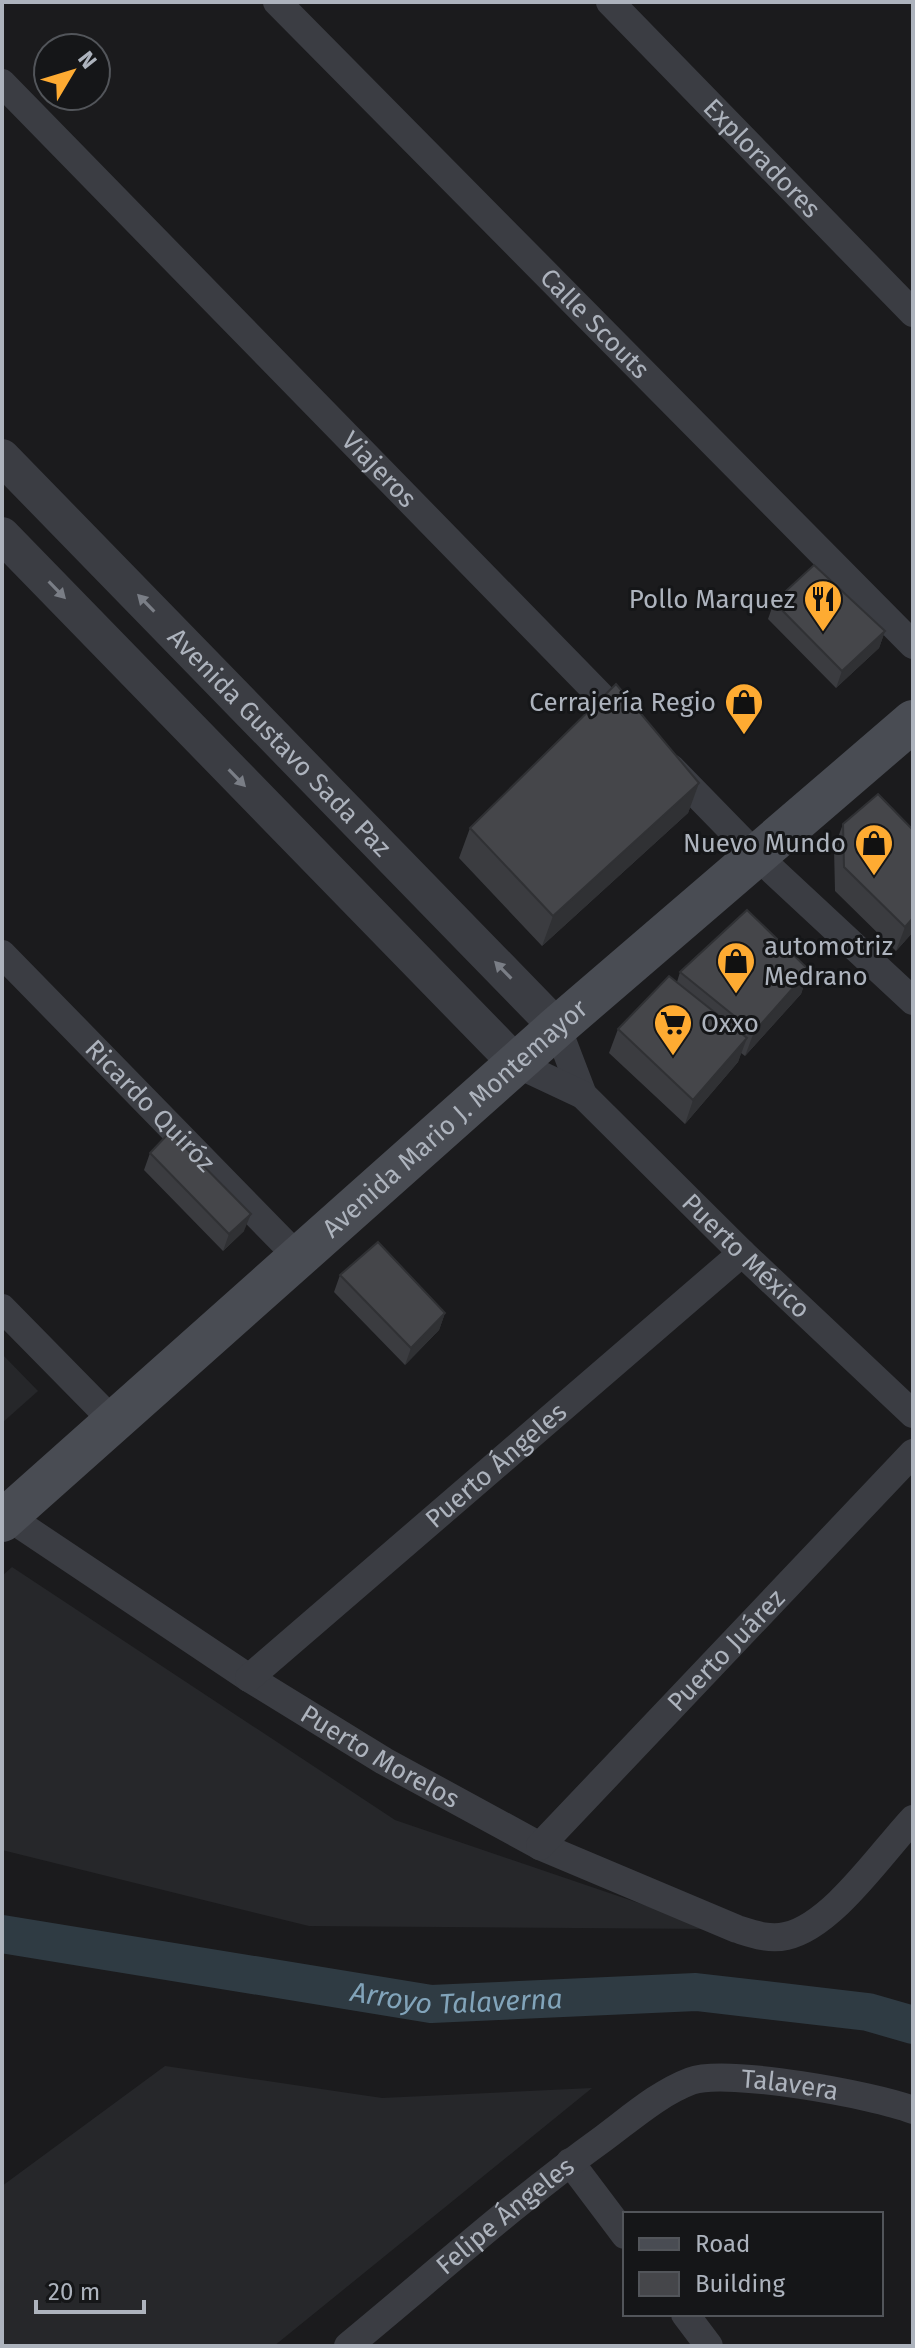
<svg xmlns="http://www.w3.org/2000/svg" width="915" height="2348" viewBox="0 0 915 2348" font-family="'Fira Sans',sans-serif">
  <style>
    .built { fill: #26272a }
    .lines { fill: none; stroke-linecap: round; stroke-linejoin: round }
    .canal { stroke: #2f3b43; stroke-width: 38 }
    .minor { stroke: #3b3d43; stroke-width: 28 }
    .tertiary { stroke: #3b3d43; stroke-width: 36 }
    .secondary { stroke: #494c53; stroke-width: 42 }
    .wall { fill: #3b3c40 }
    .shaded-wall { fill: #303134 }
    .building { fill: #45464a; stroke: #303134; stroke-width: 2 }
    .oneway { fill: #7a7e86 }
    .labels { text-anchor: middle; stroke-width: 6; stroke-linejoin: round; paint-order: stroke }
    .street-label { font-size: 26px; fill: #adb3bd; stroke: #151618 }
    .poi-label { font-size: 26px; fill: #adb3bd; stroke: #151618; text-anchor: end }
    .water-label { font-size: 28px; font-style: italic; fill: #82a4ba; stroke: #151618 }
  </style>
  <rect width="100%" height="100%" fill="#1b1b1d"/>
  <path class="built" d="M2,1354L38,1391L2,1423Z
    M12,1567L395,1820L715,1929L309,1926L2,1850V1576Z
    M165,2066L382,2098L592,2088L274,2346H2V2186Z"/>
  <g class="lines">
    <path class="canal" id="s1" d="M2,1934L431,2004L696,1992L868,2012L913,2025"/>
    <g class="minor">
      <path id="s2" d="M277,2L913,645"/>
      <path id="s3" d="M610,2L913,313"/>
      <path id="s4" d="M2,83L628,724"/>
      <path d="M671,768L756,855L913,1001"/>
      <path id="s5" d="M2,954L300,1259"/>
      <path d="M557,1027L583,1095"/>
      <path id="s6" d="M517,1064L583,1095L742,1253L913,1414"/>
      <path d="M2,1308L113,1421"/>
      <path id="s7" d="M7,1516L249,1678L384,1761L540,1846L737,1929C753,1934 769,1940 786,1936C832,1926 881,1853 913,1819"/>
      <path id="s8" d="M249,1678L742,1253"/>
      <path id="s9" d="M540,1846L913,1453"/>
      <path d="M570,2162L625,2235"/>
      <path d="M685,2314L709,2346"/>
      <path id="s10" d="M348,2346C433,2276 515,2202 604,2138C631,2118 659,2093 691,2081C726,2068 875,2095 913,2110"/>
    </g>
    <g class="tertiary">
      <path id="s11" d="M2,457L557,1027"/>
      <path d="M2,535L517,1064"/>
    </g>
    <path class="secondary" id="s12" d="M2,1521L557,1027L913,721"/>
  </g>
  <path class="wall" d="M774,602L885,631L879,648L836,688L768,619Z
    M699,783L688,813L542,946L459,858L470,828Z
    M843,824L913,932L896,951L835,891L834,848Z
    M809,970L801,994L745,1056L741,1053L738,1062L685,1124L609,1053L618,1029L677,982L680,972Z
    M150,1153L244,1231L223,1251L144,1170Z
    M340,1275L445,1313L439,1330L405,1365L334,1292Z"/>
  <path class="shaded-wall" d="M885,631L879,648L836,688L842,671Z
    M699,783L688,813L542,946L553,916Z
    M913,918V932L896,951L905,927Z
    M809,970L801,994L745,1056L754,1032Z
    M747,1038L738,1062L685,1124L693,1100Z
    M251,1214L244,1231L223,1251L229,1234Z
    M445,1313L439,1330L405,1365L411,1348Z"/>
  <path class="building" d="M814,565L885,631L842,671L774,602Z
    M616,684L699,783L553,916L470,828Z
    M878,794L913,830V918L905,927L844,867L843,824Z
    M747,910L809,970L754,1032L680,972Z
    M669,976L747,1038L693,1100L618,1029Z
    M170,1132L251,1214L229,1234L150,1153Z
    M378,1242L445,1313L411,1348L340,1275Z"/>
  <defs><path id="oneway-solid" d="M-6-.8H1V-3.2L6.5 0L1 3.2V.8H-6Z" transform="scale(2)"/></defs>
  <g class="oneway">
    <use href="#oneway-solid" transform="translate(57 590) rotate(46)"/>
    <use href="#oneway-solid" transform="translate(146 603) rotate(-134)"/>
    <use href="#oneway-solid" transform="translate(237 778) rotate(46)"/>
    <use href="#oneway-solid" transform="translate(503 970) rotate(-134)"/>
  </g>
  <defs>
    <symbol id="restaurant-pin" viewBox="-11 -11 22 30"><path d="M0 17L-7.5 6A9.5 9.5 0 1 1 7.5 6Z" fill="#feab32" stroke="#151618"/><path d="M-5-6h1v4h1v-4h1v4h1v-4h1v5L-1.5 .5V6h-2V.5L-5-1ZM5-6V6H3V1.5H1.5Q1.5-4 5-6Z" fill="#111"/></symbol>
    <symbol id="shop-pin" viewBox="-11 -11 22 30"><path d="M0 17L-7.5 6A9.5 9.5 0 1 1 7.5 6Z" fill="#feab32" stroke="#151618"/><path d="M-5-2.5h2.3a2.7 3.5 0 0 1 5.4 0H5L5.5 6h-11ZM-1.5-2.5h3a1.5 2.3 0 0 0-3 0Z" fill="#111"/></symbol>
    <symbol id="supermarket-pin" viewBox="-11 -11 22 30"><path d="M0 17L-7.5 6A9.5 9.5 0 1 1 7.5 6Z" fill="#feab32" stroke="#151618"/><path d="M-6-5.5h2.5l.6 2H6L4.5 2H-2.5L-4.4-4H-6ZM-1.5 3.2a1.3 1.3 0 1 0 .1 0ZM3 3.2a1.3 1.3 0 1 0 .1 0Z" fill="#111"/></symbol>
  </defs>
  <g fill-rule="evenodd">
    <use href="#restaurant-pin" x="801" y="577" width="44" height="60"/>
    <use href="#shop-pin" x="722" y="680" width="44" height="60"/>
    <use href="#shop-pin" x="852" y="821" width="44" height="60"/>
    <use href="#shop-pin" x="714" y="939" width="44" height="60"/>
    <use href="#supermarket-pin" x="651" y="1001" width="44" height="60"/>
  </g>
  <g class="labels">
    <g class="street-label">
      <text dy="9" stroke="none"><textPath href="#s3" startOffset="218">Exploradores</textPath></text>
      <text dy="9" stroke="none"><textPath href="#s2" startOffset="452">Calle Scouts</textPath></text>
      <text dy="9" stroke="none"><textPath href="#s4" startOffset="540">Viajeros</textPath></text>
      <text dy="9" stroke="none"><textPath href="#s11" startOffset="398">Avenida Gustavo Sada Paz</textPath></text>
      <text dy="9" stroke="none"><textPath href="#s5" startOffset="212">Ricardo Quiróz</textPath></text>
      <text dy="9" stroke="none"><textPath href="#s12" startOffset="606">Avenida Mario J. Montemayor</textPath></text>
      <text dy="9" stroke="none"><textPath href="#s6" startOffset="302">Puerto México</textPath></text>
      <text dy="9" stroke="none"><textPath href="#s8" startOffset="326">Puerto Ángeles</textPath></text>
      <text dy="9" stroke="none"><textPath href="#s9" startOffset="270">Puerto Juárez</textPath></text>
      <text dy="9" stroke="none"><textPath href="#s7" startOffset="444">Puerto Morelos</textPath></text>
      <text dy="9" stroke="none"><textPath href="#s10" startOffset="534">Talavera</textPath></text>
      <text dy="9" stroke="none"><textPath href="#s10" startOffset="204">Felipe Ángeles</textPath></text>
    </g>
    <g class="poi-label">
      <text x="795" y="608">Pollo Marquez</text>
      <text x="716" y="711">Cerrajería Regio</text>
      <text x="846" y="852">Nuevo Mundo</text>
      <text x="764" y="955" text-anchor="start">automotriz<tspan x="764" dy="30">Medrano</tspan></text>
      <text x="701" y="1032" text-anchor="start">Oxxo</text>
    </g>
    <g class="water-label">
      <text dy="10" stroke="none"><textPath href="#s1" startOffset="460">Arroyo Talaverna</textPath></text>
    </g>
  </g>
  <rect width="915" height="2348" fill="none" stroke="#adb3bd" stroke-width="8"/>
  <rect x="623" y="2212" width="260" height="104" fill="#151618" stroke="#52555a" stroke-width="2"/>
  <rect x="639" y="2238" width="40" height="12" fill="#494c53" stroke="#52555a" stroke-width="2"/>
  <text x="695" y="2252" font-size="24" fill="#adb3bd">Road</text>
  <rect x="639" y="2272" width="40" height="24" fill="#45464a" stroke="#52555a" stroke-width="2"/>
  <text x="695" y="2292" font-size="24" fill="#adb3bd">Building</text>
  <g transform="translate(72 72) rotate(52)"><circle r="38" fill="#151618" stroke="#52555a" stroke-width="2"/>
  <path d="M0-6L14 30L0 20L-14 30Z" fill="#feab32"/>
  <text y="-12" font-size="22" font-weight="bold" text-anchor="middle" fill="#adb3bd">N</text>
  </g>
  <path d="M36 2300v12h108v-12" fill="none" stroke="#adb3bd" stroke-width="4"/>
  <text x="48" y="2300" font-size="24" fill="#adb3bd" stroke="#151618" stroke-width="6" paint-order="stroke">20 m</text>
</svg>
